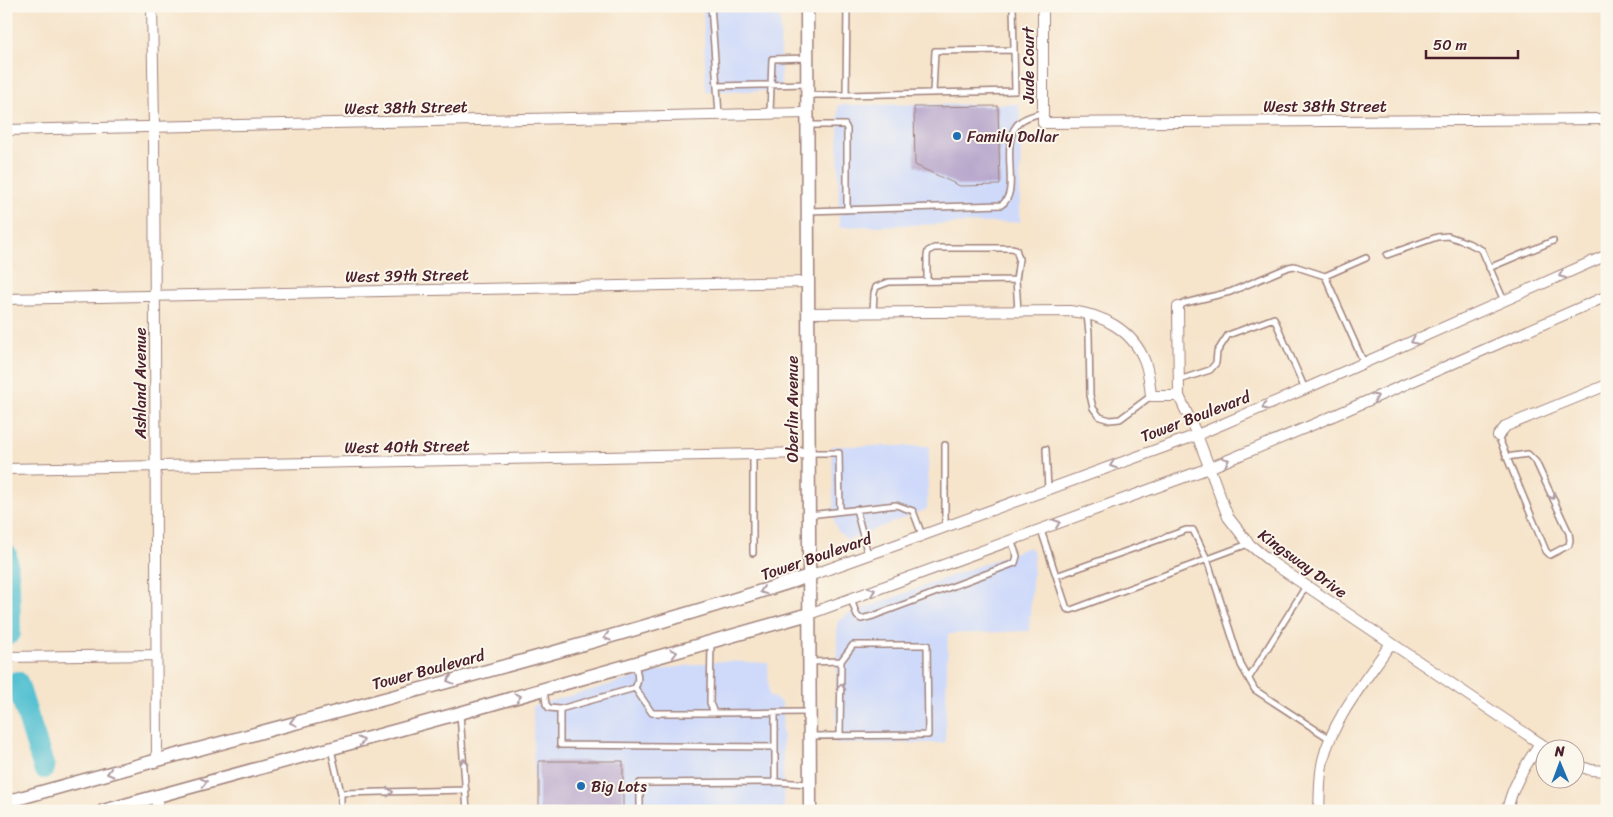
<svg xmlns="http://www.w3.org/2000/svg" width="1613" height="817" viewBox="0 0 1613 817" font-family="Sriracha,sans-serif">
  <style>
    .built { fill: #cfdafa }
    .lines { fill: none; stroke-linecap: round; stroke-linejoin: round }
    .river { stroke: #56c1d2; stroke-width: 22 }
    .building { fill: #b2a0c9 }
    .service-casing { stroke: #a0827b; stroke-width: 8 }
    .minor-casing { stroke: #a0827b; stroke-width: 12 }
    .tertiary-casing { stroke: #a0827b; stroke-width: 15 }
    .service { stroke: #fff; stroke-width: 5 }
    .minor { stroke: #fff; stroke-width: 10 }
    .tertiary { stroke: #fff; stroke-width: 12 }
    .oneway { stroke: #ae9aa0 }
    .poi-dot { fill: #1f6fb2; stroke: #fbf7ec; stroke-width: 2 }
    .labels { text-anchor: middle; stroke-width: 4; stroke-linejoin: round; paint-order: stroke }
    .street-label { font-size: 16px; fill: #4a1f2b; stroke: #fbf7ec }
    .poi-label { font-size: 16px; fill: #4a1f2b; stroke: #fbf7ec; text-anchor: start }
  </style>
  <rect width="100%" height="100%" fill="#fbf7ec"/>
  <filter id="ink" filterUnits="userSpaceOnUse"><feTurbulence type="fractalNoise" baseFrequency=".02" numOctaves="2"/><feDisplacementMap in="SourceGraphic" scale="10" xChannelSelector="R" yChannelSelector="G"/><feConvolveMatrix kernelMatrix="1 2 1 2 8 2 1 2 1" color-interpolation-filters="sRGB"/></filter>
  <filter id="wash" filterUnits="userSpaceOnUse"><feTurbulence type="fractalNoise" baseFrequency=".0096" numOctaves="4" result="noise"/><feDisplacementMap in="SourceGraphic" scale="20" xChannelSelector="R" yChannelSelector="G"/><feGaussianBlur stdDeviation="1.12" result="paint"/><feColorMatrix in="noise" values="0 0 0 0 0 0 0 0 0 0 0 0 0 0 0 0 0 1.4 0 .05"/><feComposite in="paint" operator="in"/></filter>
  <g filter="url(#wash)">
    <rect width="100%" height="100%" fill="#f6e4cb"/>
    <path class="built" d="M703,6H780L781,91H706Z
      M1019,104L1021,131L1020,222L839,227L838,105Z
      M832,446H929L927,509L847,540L838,531L834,522Z
      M1029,547L1034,553L1029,631L948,634L945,743L836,744L837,623L848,614Z
      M722,661L768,663L769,695L782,703L784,811H534L533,706L670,668Z"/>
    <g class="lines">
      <path class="river" d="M6,554L9,585L10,633
        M17,682L44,768"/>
    </g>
    <g id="blocks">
      <path class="building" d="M998,106L1000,185L960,186L915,165L914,107Z
        M539,761H623V811H539Z"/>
    </g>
  </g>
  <g filter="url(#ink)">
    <use href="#blocks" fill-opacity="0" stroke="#a0827b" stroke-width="1"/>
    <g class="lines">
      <defs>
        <path id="service" d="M711,6L719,114
          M717,86L807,84
          M933,93L935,51L1014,50
          M807,95H846L847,6
          M846,95L1015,91L1013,6
          M770,113L772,59L807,58
          M808,125H845L847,129V210
          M808,211L1001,205C1023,192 996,140 1021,121C1026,117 1036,115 1043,112
          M1387,255L1437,237L1448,236L1468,243L1482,250L1504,301
          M1489,268L1553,241
          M1325,276L1366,258
          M927,281V256L928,251L934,248H1011L1016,249L1019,259L1016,280
          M1178,307L1185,303L1230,292L1289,267L1294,266L1325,276L1364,363
          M873,312L874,293L876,287L889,282L1016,280L1018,311
          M1087,315L1089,333L1090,395L1093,408L1100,417L1110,420L1120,419L1151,396
          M1179,380L1210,370L1216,363L1217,352L1228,335L1274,318L1305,389
          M1498,436L1546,551L1550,555L1569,545L1570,540L1569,533L1536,462L1528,454L1506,457
          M1046,449L1048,489
          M809,453H839L840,511
          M753,455V553
          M856,509L868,555
          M809,515L896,505L913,511L922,535
          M945,527V445
          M1041,530L1067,609L1071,610L1248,544
          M1056,576L1186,530H1193L1207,559L1241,665L1255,690L1330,739
          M851,599L857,616L861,619L873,616L1015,563L1017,556L1011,540
          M711,643L710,703L714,713L809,712
          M810,662L841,661
          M1249,678L1306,586
          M635,688L652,713H714
          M544,690L546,704L549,708L560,709L635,688C640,680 637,673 635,664
          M560,709V745L775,747
          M775,713V779L777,782L809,784
          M460,714L467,811
          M810,736L928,735L927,645H853L841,661L840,736
          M331,749L341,793V811
          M341,793L466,790
          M640,811V783L777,782"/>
        <path id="minor" d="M152,6L154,127L157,759
          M1043,6V123L1607,119
          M6,130L807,113
          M6,299L808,282
          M1178,307L1179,396L1197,435L1228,517L1249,544L1271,562L1550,750
          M808,313L1070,311C1102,314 1133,330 1145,362C1149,373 1150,385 1151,396H1179
          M1498,436L1506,426L1607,385
          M6,469L809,453
          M809,576L896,545L1197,435L1305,389L1607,255
          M809,614L1209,468L1317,423L1607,296
          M6,657L156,655
          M1576,765L1591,770L1607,771
          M157,795V811
          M1319,811C1320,794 1319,777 1323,760C1333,718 1367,679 1391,643
          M1507,811C1512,785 1526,765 1540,743"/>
        <path id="tertiary" d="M807,6L810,811
          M6,802C274,726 545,661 809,576
          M103,811L460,713L809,614"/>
      </defs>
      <use href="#service" class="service-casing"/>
      <use href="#minor" class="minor-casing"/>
      <use href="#tertiary" class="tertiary-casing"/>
      <use href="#service" class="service"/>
      <use href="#minor" class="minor"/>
      <use href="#tertiary" class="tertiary"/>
    </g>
    <defs><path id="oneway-chevron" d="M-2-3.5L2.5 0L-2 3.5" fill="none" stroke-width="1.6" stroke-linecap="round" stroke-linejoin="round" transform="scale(1.25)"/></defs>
    <g class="oneway">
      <use href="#oneway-chevron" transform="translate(1562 275) rotate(156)"/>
      <use href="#oneway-chevron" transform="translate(1414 341) rotate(156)"/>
      <use href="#oneway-chevron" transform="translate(1375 397) rotate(-24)"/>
      <use href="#oneway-chevron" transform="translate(1265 407) rotate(157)"/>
      <use href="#oneway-chevron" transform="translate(1226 461) rotate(-22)"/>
      <use href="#oneway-chevron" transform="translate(1113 465) rotate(160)"/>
      <use href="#oneway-chevron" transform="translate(1552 496) rotate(66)"/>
      <use href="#oneway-chevron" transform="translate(1057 523) rotate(-20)"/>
      <use href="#oneway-chevron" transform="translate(763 591) rotate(162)"/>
      <use href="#oneway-chevron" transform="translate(872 591) rotate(-20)"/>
      <use href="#oneway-chevron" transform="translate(607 637) rotate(164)"/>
      <use href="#oneway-chevron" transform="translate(674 653) rotate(-16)"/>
      <use href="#oneway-chevron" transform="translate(450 680) rotate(165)"/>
      <use href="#oneway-chevron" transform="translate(841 687) rotate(-89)"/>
      <use href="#oneway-chevron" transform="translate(518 697) rotate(-16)"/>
      <use href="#oneway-chevron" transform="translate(293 722) rotate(165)"/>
      <use href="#oneway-chevron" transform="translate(361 741) rotate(-15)"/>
      <use href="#oneway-chevron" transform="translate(464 762) rotate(-94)"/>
      <use href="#oneway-chevron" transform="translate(110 773) rotate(164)"/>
      <use href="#oneway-chevron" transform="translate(204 782) rotate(-15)"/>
      <use href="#oneway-chevron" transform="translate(390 792) rotate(-1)"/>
    </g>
  </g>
  <g class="poi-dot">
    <circle cx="957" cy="136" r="5"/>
    <circle cx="581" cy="786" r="5"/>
  </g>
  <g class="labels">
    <g class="street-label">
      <text transform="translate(1028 65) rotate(-90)" y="6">Jude Court</text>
      <text x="1325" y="112">West 38th Street</text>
      <text transform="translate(406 107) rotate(-1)" y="6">West 38th Street</text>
      <text transform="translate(407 275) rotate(-1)" y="6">West 39th Street</text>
      <text transform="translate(140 383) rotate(-90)" y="6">Ashland Avenue</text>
      <text transform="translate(792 409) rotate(-90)" y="6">Oberlin Avenue</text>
      <text transform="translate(1195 416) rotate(-21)" y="6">Tower Boulevard</text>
      <text transform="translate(407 446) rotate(-1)" y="6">West 40th Street</text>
      <text transform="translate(816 556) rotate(-19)" y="6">Tower Boulevard</text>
      <text transform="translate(1303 563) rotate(36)" y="6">Kingsway Drive</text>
      <text transform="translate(428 669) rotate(-15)" y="6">Tower Boulevard</text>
    </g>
    <g class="poi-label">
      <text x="967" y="142">Family Dollar</text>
      <text x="591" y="792">Big Lots</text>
    </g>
  </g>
  <rect width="1613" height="817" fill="none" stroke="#fbf7ec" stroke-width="25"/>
  <g transform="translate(1560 764) rotate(359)"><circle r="24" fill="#fbf7ec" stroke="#b4a19f"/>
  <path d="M0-4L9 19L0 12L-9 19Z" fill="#1f6fb2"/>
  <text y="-8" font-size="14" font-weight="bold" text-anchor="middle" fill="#4a1f2b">N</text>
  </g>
  <path d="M1426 50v8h92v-8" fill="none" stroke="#4a1f2b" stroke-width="2.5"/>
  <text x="1433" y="50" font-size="15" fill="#4a1f2b" stroke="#fbf7ec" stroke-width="4" paint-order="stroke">50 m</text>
</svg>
